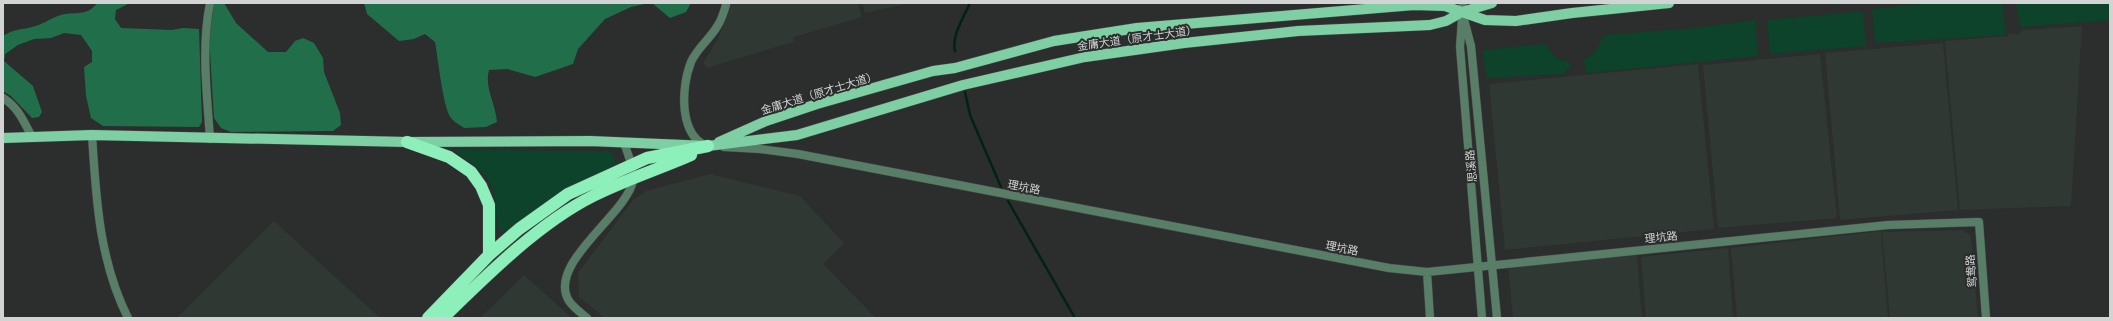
<svg xmlns="http://www.w3.org/2000/svg" width="2113" height="321" viewBox="0 0 2113 321" font-family="Signika,'Noto Sans SC',sans-serif">
  <style>
    .built { fill: #2f3832 }
    .green { fill: #0c432a }
    .forest { fill: #206f4a }
    .lines { fill: none; stroke-linecap: round; stroke-linejoin: round }
    .stream { stroke: #022212; stroke-width: 2.5 }
    .minor-casing { stroke: #464947; stroke-width: 9 }
    .tertiary-casing { stroke: #464947; stroke-width: 9 }
    .primary-casing { stroke: #464947; stroke-width: 11 }
    .motorway-casing { stroke: #464947; stroke-width: 13 }
    .minor { stroke: #587e68; stroke-width: 8 }
    .tertiary { stroke: #587e68; stroke-width: 8 }
    .primary { stroke: #7ecfa3; stroke-width: 10 }
    .motorway { stroke: #8df0ba; stroke-width: 12 }
    .labels { text-anchor: middle; stroke-width: 4; stroke-linejoin: round; paint-order: stroke }
    .street-label { font-size: 11px; fill: #d2d4d3; stroke: #2b2e2c }
  </style>
  <rect width="100%" height="100%" fill="#2b2e2c"/>
  <path class="built" d="M732,3H858L862,17L794,37L793,42L707,68L703,63L718,39Z
    M862,3H911L865,13Z
    M2082,26L2071,206L1960,210L1945,41L2008,36V34H2018L2023,30Z
    M1943,43L1958,210L1840,220L1825,53Z
    M1820,54L1837,218L1718,228L1703,65Z
    M1698,64L1714,229L1505,250L1489,84Z
    M710,174L800,196L844,243L823,264L876,318H605L579,297L578,273L633,200L646,191Z
    M274,221L380,318H177Z
    M1964,230L1971,237L1978,318H1890L1882,232Z
    M1881,231L1888,318H1737L1731,248Z
    M1728,248L1733,318H1646L1641,257Z
    M1637,255L1642,318H1513L1508,266Z
    M524,275L572,318H480Z"/>
  <path class="green" d="M1929,3H2002L2006,35L1875,43L1872,9Z
    M2016,3H2110V20L2020,27Z
    M1863,11L1866,46L1770,54L1767,20Z
    M1755,20L1758,56L1587,73L1583,60L1594,53L1604,35L1694,28Z
    M1545,44L1556,58L1569,62L1571,69H1565V74L1486,78L1483,50Z
    M456,150L608,151L613,154L616,164L567,190L511,228L501,232C496,225 497,216 496,208C494,177 479,168 456,152Z"/>
  <path class="forest" d="M97,3H130L116,10L115,19L121,28L172,30L183,28L199,29L202,122L199,127L103,126L91,118L86,96L84,67L92,62V51L81,35L64,33L51,38L34,39L18,45L5,54L4,61L33,86L42,112L39,117L32,118L11,96L3,91V36C14,29 20,30 32,27C42,25 51,18 61,15C75,11 87,17 97,3Z
    M214,3H224L236,23L268,52H286L295,41L303,38L314,43L323,58L324,72L340,113L341,125L333,131L231,132L221,128L214,118L209,35Z
    M364,3H649L631,7L605,19L578,49L573,64L535,77L507,69L489,70C484,87 496,105 497,122L486,127L464,128C460,125 454,122 451,118C443,108 438,58 435,42L425,34L414,39L399,41L367,14Z
    M652,3H691L686,12L670,18Z"/>
  <g class="lines">
    <path class="stream" d="M955,51C951,36 964,17 970,3
      M965,92L970,115L1001,187
      M1008,201L1075,318"/>
    <defs>
      <path id="minor" d="M3,98C18,107 24,122 32,137
        M210,139C207,93 201,48 210,3
        M710,147C678,138 681,87 691,62C697,48 711,38 718,25C722,19 724,11 726,5
        M724,147L760,149L798,154L1389,268L1427,272L1888,225L1979,222L1986,318
        M1427,272L1430,318
        M587,318C581,313 573,307 569,301C546,264 626,215 633,181C635,169 627,153 624,142"/>
      <path id="tertiary" d="M1463,3L1462,12L1471,46L1497,318
        M1462,18L1460,47L1482,318
        M92,135C96,198 99,260 128,318"/>
      <path id="primary" d="M3,138L92,135L407,142L590,141L708,146L797,135L963,85L1085,57L1184,43L1298,31L1430,25L1446,21L1462,12L1485,20L1516,21L1572,13L1669,3
        M719,142L766,121L817,104L933,71L955,68L1054,41L1137,28L1414,5L1445,6L1462,12L1492,3"/>
      <path id="motorway" d="M407,142L449,157L471,172L481,186L489,205V255
        M428,318L489,255L519,229L568,194L647,158L708,146
        M443,318C486,276 539,223 593,196C625,180 659,169 691,155"/>
    </defs>
    <use href="#minor" class="minor-casing"/>
    <use href="#tertiary" class="tertiary-casing"/>
    <use href="#primary" class="primary-casing"/>
    <use href="#motorway" class="motorway-casing"/>
    <use href="#minor" class="minor"/>
    <use href="#tertiary" class="tertiary"/>
    <use href="#primary" class="primary"/>
    <use href="#motorway" class="motorway"/>
  </g>
  <g class="labels">
    <g class="street-label">
      <text transform="translate(1137 38) rotate(-8)" y="4">金庸大道（原才士大道）</text>
      <text transform="translate(819 93) rotate(-17)" y="4">金庸大道（原才士大道）</text>
      <text transform="translate(1471 166) rotate(-95)" y="4">思溪路</text>
      <text transform="translate(1024 187) rotate(11)" y="4">理坑路</text>
      <text transform="translate(1661 237) rotate(-6)" y="4">理坑路</text>
      <text transform="translate(1342 248) rotate(11)" y="4">理坑路</text>
      <text transform="translate(1971 271) rotate(-94)" y="4">鸳鸯路</text>
    </g>
  </g>
  <rect width="2113" height="321" fill="none" stroke="#d2d4d3" stroke-width="8"/>
</svg>
